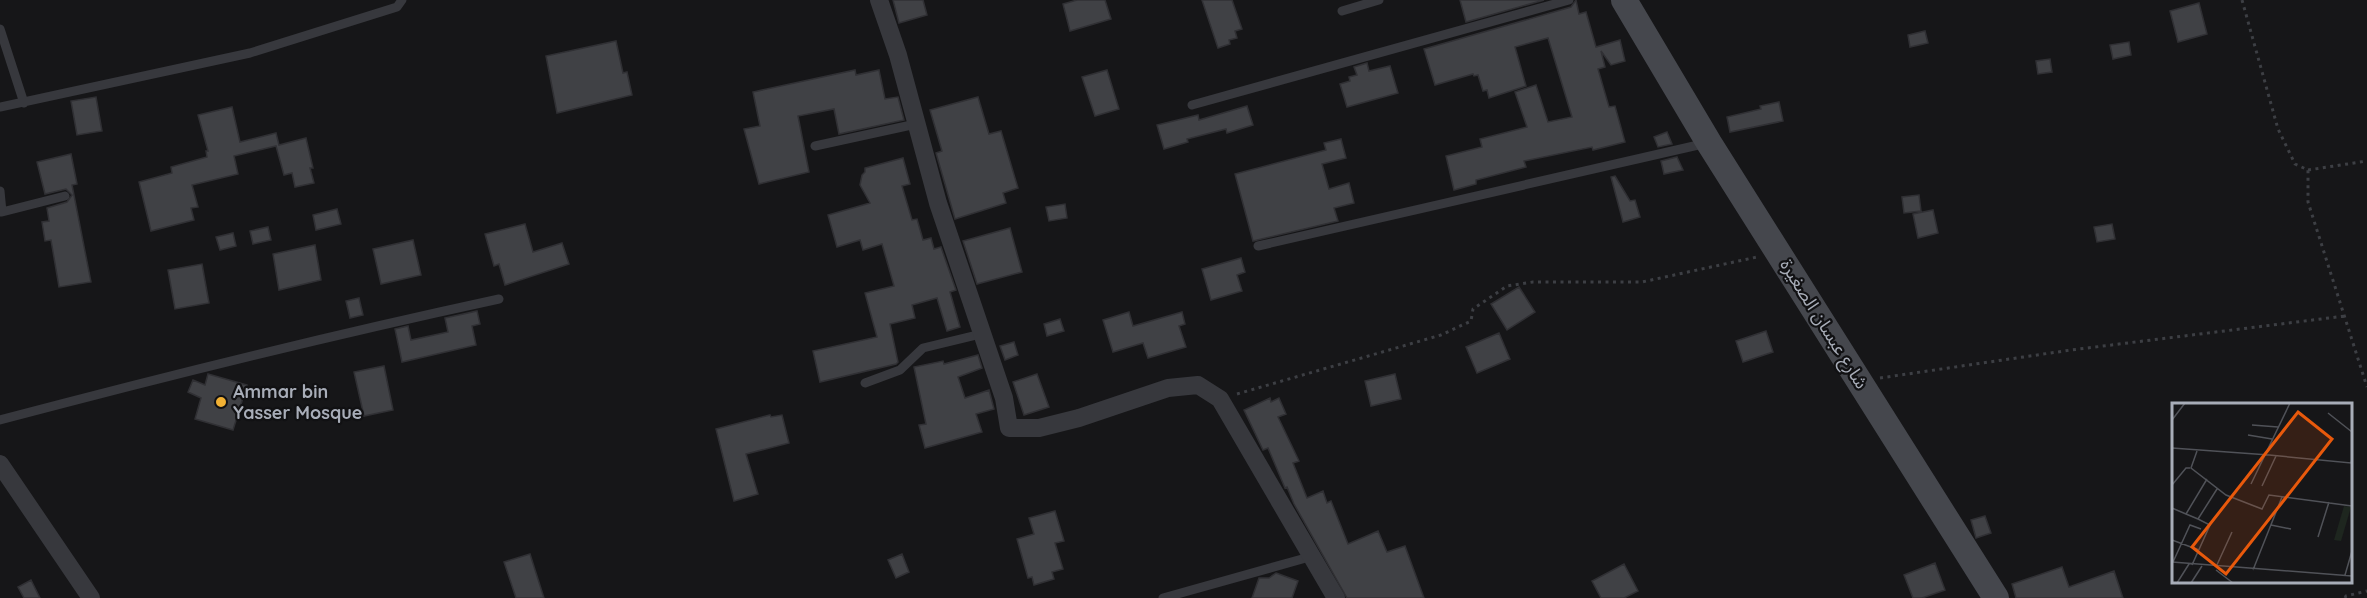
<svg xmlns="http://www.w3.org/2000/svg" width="2367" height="598" viewBox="0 0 2367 598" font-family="Quicksand,'Noto Sans Arabic',sans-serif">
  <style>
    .building { fill: #404145; stroke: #303034; stroke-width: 1.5 }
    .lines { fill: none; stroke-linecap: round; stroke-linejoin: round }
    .path { stroke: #3d3f44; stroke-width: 3; stroke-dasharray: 3 4.5; stroke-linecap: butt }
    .lane { stroke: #37383d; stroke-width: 9 }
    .street { stroke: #37383d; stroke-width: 18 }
    .secondary { stroke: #45474d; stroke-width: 26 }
    .poi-dot { fill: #f2b134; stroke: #111113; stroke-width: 2 }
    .labels { text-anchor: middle; stroke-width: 4.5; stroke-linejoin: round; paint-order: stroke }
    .street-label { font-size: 18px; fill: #a8adb8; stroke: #111113 }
    .poi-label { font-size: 18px; font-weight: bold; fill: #a8adb8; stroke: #111113; text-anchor: start }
    .inset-road { fill: none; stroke: #505258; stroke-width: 1.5 }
    .view { fill: #e8590c; fill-opacity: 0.15; stroke: #e8590c; stroke-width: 3 }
    .inset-edge { fill: none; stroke: #a8adb8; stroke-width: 3 }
  </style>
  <rect width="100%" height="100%" fill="#161618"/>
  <path class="building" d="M893,0H923L927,15L899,23Z
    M1077,0H1105L1111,19L1070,31L1063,4Z
    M1202,0H1232L1242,29L1235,31L1237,38L1229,40L1230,44L1218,48Z
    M1460,0H1544L1466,22Z
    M1576,0L1579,14L1586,12L1596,47L1620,40L1625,61L1611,65L1601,51L1605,67L1598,69L1609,107L1615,106L1625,142L1593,150L1592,147L1524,161L1526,167L1476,180V184L1454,190L1446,156L1482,147L1480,139L1527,127L1515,92L1536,85L1548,122L1572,117L1548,38L1515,47L1526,86L1489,98L1487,90L1483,91L1478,75L1474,76L1473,74L1435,85L1424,49L1571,7Z
    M2199,3L2207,34L2178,42L2170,11Z
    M1925,31L1928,43L1910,47L1908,35Z
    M616,41L623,73L627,72L632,95L557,113L546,56Z
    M2129,42L2131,55L2113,59L2110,45Z
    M2050,59L2052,72L2038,74L2036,61Z
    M1367,63L1369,71L1390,66L1398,93L1347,107L1340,84L1350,81L1349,77L1357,75L1354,67Z
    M855,70L856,75L879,70L885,99L898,97L904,120L839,134L834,109L798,116L809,172L759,184L744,129L760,126L753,92Z
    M1107,70L1119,109L1095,116L1082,77Z
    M96,97L102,131L77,135L71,101Z
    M978,97L989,134L1001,131L1018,188L1003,193L1006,203L955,219L936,153L942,151L930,110Z
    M1779,102L1783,121L1730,132L1727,117L1761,109L1760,106Z
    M1247,106L1253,125L1227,133L1226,129L1187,139L1188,142L1164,149L1157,125L1198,115L1199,120Z
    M232,107L240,142L276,133L279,145L306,138L313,168H310L314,183L295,187L292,173L284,175L276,146L234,156L238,174L192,185L198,207L191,208L194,220L151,231L139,182L172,173L171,167L207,157L206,151H208L198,115Z
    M1667,132L1672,144L1658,147L1654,137Z
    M1341,139L1346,158L1322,164L1329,189L1349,183L1354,203L1334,208L1338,221L1253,241L1235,174L1326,150L1324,143Z
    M71,154L77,184L72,185L91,282L59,287L51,240L45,241L42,222L49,221L47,208L67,202L72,195L66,189L45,194L37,162Z
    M1677,157L1683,170L1664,174L1661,161Z
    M903,158L910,184L902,186L912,220L917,219L923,240L931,238L934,249L941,247L956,290L950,292L960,327L947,331L937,298L912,305L915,318L890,324L898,362L896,364L820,382L813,351L877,337L865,293L894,286L882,244L863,250L860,240L837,247L828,215L870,203L860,185L862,175L865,172V168Z
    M1615,176L1630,201L1635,200L1640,217L1623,222L1611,177Z
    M1919,195L1921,211L1904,213L1902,197Z
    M1065,204L1067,218L1049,221L1046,207Z
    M337,209L341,224L316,230L313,215Z
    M1933,210L1938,233L1918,238L1913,214Z
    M525,224L533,252L562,243L569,264L505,285L499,264L494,266L485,234Z
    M2112,224L2115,239L2097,242L2094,227Z
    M268,227L271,240L253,244L250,231Z
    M1010,228L1022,272L977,284L963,241Z
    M233,233L236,246L220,250L216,237Z
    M413,240L421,275L381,284L373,249Z
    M315,245L321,280L279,290L273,254Z
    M1241,258L1245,272L1237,275L1242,291L1211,300L1202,269Z
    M202,264L209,303L175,309L168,270Z
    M1519,287L1535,312L1507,330L1491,304Z
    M359,298L363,315L350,318L346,301Z
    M477,311L480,324L472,326L476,345L402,362L395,329L408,326L411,340L448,332L445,318Z
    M1129,312L1133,326L1182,312L1185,324L1179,326L1186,347L1148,358L1143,343L1113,352L1103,320Z
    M1060,319L1064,331L1047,336L1044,324Z
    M1766,331L1773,352L1743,362L1736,341Z
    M1499,333L1510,359L1477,373L1466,347Z
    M1014,342L1018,355L1005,360L1000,346Z
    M978,355L982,368L958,377L965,398L989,390L994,409L976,414L982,432L925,448L919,425L926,424L914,367L943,361L944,364Z
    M384,366L393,410L364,416L354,372Z
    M208,374L247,385L233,430L195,419L201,398L188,392L193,380L205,385Z
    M1037,374L1049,407L1024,415L1013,382Z
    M1395,374L1401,399L1371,406L1365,381Z
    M1270,398L1271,402L1279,398L1286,414L1278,417L1299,461L1293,463L1307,498L1323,491L1327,503L1331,501L1348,544L1378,531L1387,552L1405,546L1424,598H1347L1294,504L1287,487L1285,488L1268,448L1263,450L1244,410Z
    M770,415L771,417L782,415L789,443L746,454L758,494L734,501L716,429Z
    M1055,511L1064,541L1055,543L1063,569L1052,572L1054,579L1034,585L1032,577L1028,578L1017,539L1034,534L1029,518Z
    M1985,516L1991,533L1976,538L1971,520Z
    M530,554L544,598H516L504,562Z
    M902,554L909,572L896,578L888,560Z
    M1935,563L1945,590L1922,598H1913L1904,575Z
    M1624,564L1638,591L1624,598H1601L1592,581Z
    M2062,567L2069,587L2114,571L2123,598H2016L2012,584Z
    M1276,573L1298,581L1292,598H1252L1259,578H1269Z
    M31,580L40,598H24L18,587Z"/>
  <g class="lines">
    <path class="path" d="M2242,0L2278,129L2295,164L2308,170V202L2367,387
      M2308,170L2367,161
      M1880,378L2071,350L2345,316
      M1237,394L1441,335L1471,321L1473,309L1507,286L1533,282H1642L1757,257
      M2345,598L2346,596L2367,591"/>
    <path class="lane" d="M1342,11L1379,0
      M0,29L24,103
      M1192,105L1569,0
      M0,107L250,53L397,7L402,0
      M815,146L916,124
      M0,191L2,212H0
      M2,212L65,196
      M1258,246L1707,143
      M865,383L900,370L923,348L981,334
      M0,420C166,376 332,335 499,299
      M1163,598L1313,556"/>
    <path class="street" d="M879,0L898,55L938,203L1004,398L1009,428H1039L1079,418L1168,388L1198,385L1220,399L1336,598
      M0,464L91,598"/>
    <path class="secondary" d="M1624,0L1709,143L1996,598"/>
  </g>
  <circle class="poi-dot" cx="221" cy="402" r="6"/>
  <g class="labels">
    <g class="street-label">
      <text transform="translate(1824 324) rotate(58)" y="6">شارع عبسان الصغيرة</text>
    </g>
    <g class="poi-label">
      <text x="233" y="398">Ammar bin<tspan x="233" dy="21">Yasser Mosque</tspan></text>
    </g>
  </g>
  <g transform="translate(2172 403)">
    <rect width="180" height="180" fill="#161618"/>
    <path d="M172,103L179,104L169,138L162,137Z" fill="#1e261f"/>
    <path class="inset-road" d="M156,10L180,29M0,17L13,0M80,22L106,24M76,32L100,36M0,45L97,52M25,48L19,65L54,92L90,106L97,92L180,103M97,52L179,60L180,56M79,81L118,0M0,82L14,65H18M90,83L104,53M0,105L14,111L35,76M14,111L26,116L45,86M99,122L119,126M146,134L157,99M0,137L27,147M0,159L180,173M1,159L18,122L29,126M20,162L38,122L26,116M44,164L60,129M44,167L61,180M81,167L110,94M173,172L180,148M5,180L17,161M19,180L30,163"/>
    <path class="view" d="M126,9L160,36L54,171L20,144Z"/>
    <rect width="180" height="180" class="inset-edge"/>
  </g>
</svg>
